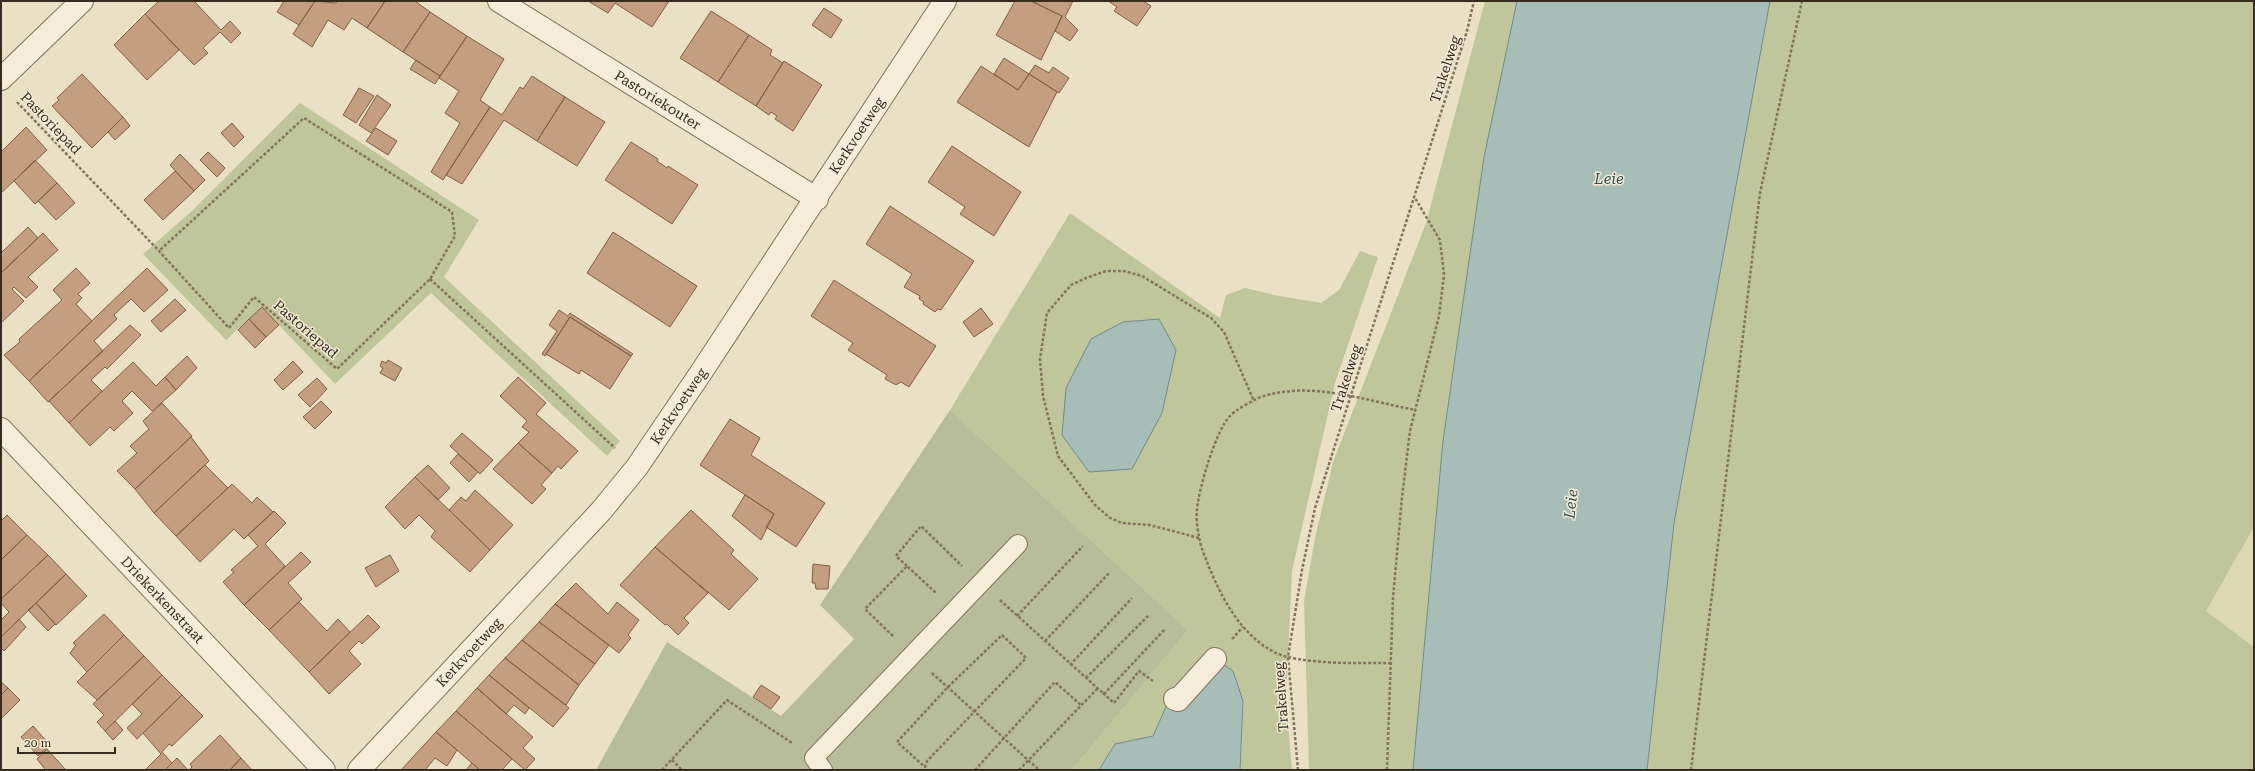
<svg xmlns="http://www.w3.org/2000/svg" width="2255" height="771" viewBox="0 0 2255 771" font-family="'Roboto Serif',serif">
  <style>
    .farmland { fill: #ded9b5 }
    .green { fill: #c0c69b }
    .cemetery { fill: #b7bc9a }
    .water { fill: #a7bdb8; stroke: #6f8b85 }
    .building { fill: #c39e80; stroke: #7f5f46 }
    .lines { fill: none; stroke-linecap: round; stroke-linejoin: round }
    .service-casing { stroke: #83735e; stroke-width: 20 }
    .pedestrian-casing { stroke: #83735e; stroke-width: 24 }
    .minor-casing { stroke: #83735e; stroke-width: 24 }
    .tertiary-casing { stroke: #83735e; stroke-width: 24 }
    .path { stroke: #83735e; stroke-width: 2.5; stroke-dasharray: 3 2; stroke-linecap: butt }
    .service { stroke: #f5edd9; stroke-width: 18 }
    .pedestrian { stroke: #f5edd9; stroke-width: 22 }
    .minor { stroke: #f5edd9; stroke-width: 22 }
    .tertiary { stroke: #f5edd9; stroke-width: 22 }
    .labels { text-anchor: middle; stroke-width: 3; stroke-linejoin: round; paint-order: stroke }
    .street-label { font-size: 14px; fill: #352b20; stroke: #f2ead5 }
    .water-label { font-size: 15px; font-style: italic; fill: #315352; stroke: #f2ead5 }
  </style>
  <rect width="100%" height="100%" fill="#e9e0c6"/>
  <path class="farmland" d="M2254,527V647L2206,611Z"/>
  <path class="green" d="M1485,1H1517L1484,157L1443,441L1413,770H1309L1304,601L1315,538L1333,462L1426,223Z
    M1770,1H2254V527L2206,611L2254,647V770H1647L1674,523Z
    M300,103L479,220L444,277L620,441L607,456L431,293L335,384L262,307L226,340L143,254L193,210Z
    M1070,213L1220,318L1226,295L1245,288L1279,296L1321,303L1339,290L1360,251L1378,257L1335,383L1292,571L1286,700L1292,770H1240L1243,701L1171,696L1153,736L1116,744L1099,770H1072L1188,630L950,410Z"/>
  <path class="cemetery" d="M950,410L1188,630L1072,770H596L667,642L781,716L854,639L820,605Z"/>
  <path class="water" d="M1517,1H1770L1674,523L1647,770H1413L1443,441L1484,157Z
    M1159,319L1176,350L1162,413L1132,469L1089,472L1062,435L1066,388L1091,339L1123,322Z
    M1212,656L1233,671L1243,701L1240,770H1099L1115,744L1153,736L1171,696Z"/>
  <path class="building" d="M159,1H194L221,30L230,21L241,33L231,43L220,32L203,48L208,53L194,65L145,14Z
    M284,1H315L299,25L277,12Z
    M315,1L336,3L337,1H385L367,28L352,18L344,30L328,20L312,47L293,34Z
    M385,1H415L430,12L403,52L367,28Z
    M588,1H669L652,27L615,3L608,13Z
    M1015,1H1031L1062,16L1041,60L996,35Z
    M1031,1H1073L1065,17L1078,30L1070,41L1055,31L1062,16Z
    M1108,1H1143L1151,6L1137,26L1114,11L1117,7Z
    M824,8L842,20L831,38L812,25Z
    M711,11L749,35L718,82L680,58Z
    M430,12L467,36L440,76L403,52Z
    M145,14L179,50L147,80L114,45Z
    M749,35L772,50L770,55L783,63L756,106L718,82Z
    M467,36L504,59L480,100L490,107L443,180L431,172L460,123L445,113L459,91L439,78Z
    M1004,58L1029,74L1018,90L994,74Z
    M416,60L440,76L435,84L410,69Z
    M784,61L822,85L793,131L775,119L777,116L771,112L769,115L756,106Z
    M1035,65L1049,73L1053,67L1069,78L1059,93L1029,74Z
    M981,66L1018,90L1029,74L1057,92L1029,147L957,102Z
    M82,74L123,117L92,148L52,106L59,100L57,98Z
    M532,76L565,97L537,141L504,120L462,184L446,175L490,107L502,115L520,87L523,89Z
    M359,88L374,96L356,123L343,115Z
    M377,95L391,105L371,133L359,125Z
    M565,97L605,122L577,166L537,141Z
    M123,117L130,126L115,140L108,132Z
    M232,123L244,137L234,147L221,133Z
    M26,127L47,150L1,193V152Z
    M376,128L397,141L388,155L366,141Z
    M631,142L658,159L657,161L667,168L668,166L698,185L672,224L605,180Z
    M952,146L1021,192L994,236L960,214L965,207L928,182Z
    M208,152L225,168L217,177L200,160Z
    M180,154L205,180L194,191L170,165Z
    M35,160L57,183L35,204L14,181Z
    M175,171L194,191L163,220L144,200Z
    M57,183L75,203L56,220L38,201Z
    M890,206L974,261L941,310L938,309L935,312L923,304L924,302L919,299L920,296L904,287L912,274L866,244Z
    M28,227L38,238L1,273V253Z
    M613,232L697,286L670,327L587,273Z
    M43,233L58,250L28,277L38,287L26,298L14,287L12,289L24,301L1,323V273Z
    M76,268L90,283L78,294L82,298L76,304L92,321L29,381L4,355L20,342L19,339L62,300L53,290Z
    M147,268L168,290L144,312L131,299L114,315L117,319L94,341L103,351L48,402L29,381Z
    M834,280L936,346L909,387L901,382L896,385L885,379L887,375L848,350L853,343L811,316Z
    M175,299L186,310L161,332L151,321Z
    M262,307L279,325L266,337L249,319Z
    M981,308L993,324L974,337L963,322Z
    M559,310L568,316L570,313L633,354L631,356L570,317L545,356L542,354L557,331L549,325Z
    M570,317L631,356L610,389L581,370L579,374L546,354Z
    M249,319L266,337L255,348L238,330Z
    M130,325L141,335L107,369L105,367L91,380L102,391L69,423L49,401Z
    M187,356L197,368L176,390L165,377Z
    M388,360L402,368L395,381L380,373L383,368L380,366L382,361L386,363Z
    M293,361L303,372L283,390L274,380Z
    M133,362L156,386L165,377L176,390L152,411L132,391L122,401L133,413L114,431L110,427L90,446L69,423Z
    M518,377L546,403L536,414L578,451L561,469L558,466L552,473L518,443L529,432L522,427L527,421L500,396Z
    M317,378L327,389L310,407L298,395Z
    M321,401L332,412L315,429L303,417Z
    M162,403L192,436L135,489L117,471L137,453L130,446L149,429L143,421Z
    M730,419L760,438L751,455L825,503L796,547L766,527L774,514L700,465Z
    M462,433L493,460L480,474L450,446Z
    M191,437L209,461L154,513L135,489Z
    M518,443L552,473L541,485L546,489L532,504L493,469Z
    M458,454L478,472L469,482L450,463Z
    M205,465L228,488L176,536L154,513Z
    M428,465L450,488L438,500L415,477Z
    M415,477L490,550L470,572L431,537L435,531L419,515L405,529L385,507Z
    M232,484L252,503L257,497L273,512L244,539L234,529L200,562L176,536Z
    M475,490L513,525L490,550L449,510L461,497L466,501Z
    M745,495L774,514L761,540L732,516Z
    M691,510L734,550L731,554L758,579L729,610L655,547Z
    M274,511L286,523L265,544L285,566L244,605L223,582L234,572L231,570L258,546L248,535Z
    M7,515L27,535L1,560V521Z
    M27,535L48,555L1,599V560Z
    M655,547L708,593L684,618L689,623L678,635L667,624L665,625L620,585Z
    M301,552L311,562L288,583L302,599L269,630L244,605Z
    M48,555L66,574L1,637V620L9,612L1,603V599Z
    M390,555L399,571L376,587L365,568Z
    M813,564L830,566L828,589H816L815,583H812Z
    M66,574L87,596L56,625L36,603Z
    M576,583L608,614L617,602L639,620L628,635L631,638L619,653L555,604Z
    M299,602L327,631L338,619L350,632L309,672L269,630Z
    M36,603L55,624L48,631L28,610Z
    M555,604L609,645L595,664L539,622Z
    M104,614L124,635L87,672L70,653L76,645L73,643Z
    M368,615L380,627L362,644L359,641L349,651L361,664L329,694L309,672Z
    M19,619L26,627L4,651L1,648V637Z
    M539,622L595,664L579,685L522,640Z
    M124,635L144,656L97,700L77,682Z
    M522,640L579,685L566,705L505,658Z
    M144,656L162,675L105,731L97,722L104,715L93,704Z
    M505,658L569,708L553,727L489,675Z
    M162,675L182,695L137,739L127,728L142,714L132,704Z
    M489,675L529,708L525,714L514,705L506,714L477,688Z
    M1,682L8,688L1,695Z
    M761,685L780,697L771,709L753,697Z
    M8,688L20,700L1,719V695Z
    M477,688L533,737L523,748L535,759L525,770L456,711Z
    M182,695L203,716L172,746L169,744L162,752L172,763L165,770H145L161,754L143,733Z
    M456,711L512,759L502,770H480L436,732Z
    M115,721L123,730L113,740L105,731Z
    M33,726L50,745L38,756L21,737Z
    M436,732L457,750L447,766L435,758L425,770H401Z
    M220,735L241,758L230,770H189L192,767L190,764Z
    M47,749L65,769L64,770H46L44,768L37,759Z
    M177,758L188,770H165Z
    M241,758L252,770H230Z
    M472,763L480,770H466Z"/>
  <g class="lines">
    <defs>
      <path id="service" d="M823,770L814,758L1018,544"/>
      <path id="pedestrian" d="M1175,699L1178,700L1215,659"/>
      <g id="minor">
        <path id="s1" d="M499,1L817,199"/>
        <path d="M1,79L82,1"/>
        <path id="s2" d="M359,770L601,511L637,467L700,374L945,1"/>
      </g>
      <g id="tertiary">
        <path id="s3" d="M1,429L324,770"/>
      </g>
    </defs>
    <use href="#service" class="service-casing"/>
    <use href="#pedestrian" class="pedestrian-casing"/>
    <use href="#minor" class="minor-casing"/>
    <use href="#tertiary" class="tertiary-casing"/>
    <path class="path" d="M17,102L159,251L229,328L254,297L337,369L430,279L455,236L452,212L304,118L159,251
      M430,279L615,448
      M1199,538L1150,525L1122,523L1110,518L1095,505L1058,456L1043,396L1040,359L1047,313L1071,285L1086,278L1106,271H1124L1142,276L1211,318L1224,332L1254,401
      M907,566L896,556L921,526L962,566
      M1000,600L1104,694L1165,629
      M1017,616L1083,546
      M1002,635L1026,658L927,761L925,767L897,742L948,687Z
      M893,636L865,609L907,566L936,593
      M1232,639L1243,627
      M1045,641L1110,572
      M1391,663C1363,663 1298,665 1274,652C1240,634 1221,597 1207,562C1204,554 1200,545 1199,536C1197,528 1196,517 1197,509C1199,488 1216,430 1230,416C1235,410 1257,398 1264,396C1314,381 1366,401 1416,410
      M1070,665L1132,598
      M932,673L1039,770
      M1086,678L1149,615
      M1103,693L1114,703L1139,671L1153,681
      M672,760L682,770
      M662,770L727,700L792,743
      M975,770L1055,682L1081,705
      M1019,770L1097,689
      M1298,770L1288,657L1302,570L1315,508L1467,31L1474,1
      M1387,770L1393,598L1402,497L1410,431L1439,316L1444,275L1440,240L1415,198
      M1691,770L1760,193L1802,1"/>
    <use href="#service" class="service"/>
    <use href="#pedestrian" class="pedestrian"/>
    <use href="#minor" class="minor"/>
    <use href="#tertiary" class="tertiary"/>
  </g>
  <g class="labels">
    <g class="street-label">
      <text transform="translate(1445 69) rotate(-72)" y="5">Trakelweg</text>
      <text dy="5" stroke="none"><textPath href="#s1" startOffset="187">Pastoriekouter</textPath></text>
      <text transform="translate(51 123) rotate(46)" y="5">Pastoriepad</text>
      <text dy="5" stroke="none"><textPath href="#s2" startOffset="809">Kerkvoetweg</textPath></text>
      <text transform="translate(306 329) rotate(41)" y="5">Pastoriepad</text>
      <text transform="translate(1346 378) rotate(-72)" y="5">Trakelweg</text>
      <text dy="5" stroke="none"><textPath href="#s2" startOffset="485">Kerkvoetweg</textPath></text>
      <text dy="5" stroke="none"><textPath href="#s3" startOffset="235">Driekerkenstraat</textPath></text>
      <text dy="5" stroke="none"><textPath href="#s2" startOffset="161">Kerkvoetweg</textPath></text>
      <text transform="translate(1281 697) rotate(-94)" y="5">Trakelweg</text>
    </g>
    <g class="water-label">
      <text x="1609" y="184">Leie</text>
      <text transform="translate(1571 504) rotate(-83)" y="5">Leie</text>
    </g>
  </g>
  <rect width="2255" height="771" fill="none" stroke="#352b20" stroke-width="4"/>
  <path d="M18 747v6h97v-6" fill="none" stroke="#352b20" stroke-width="2"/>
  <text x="24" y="747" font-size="12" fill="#352b20" stroke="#f2ead5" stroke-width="3" paint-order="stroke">20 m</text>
</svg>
